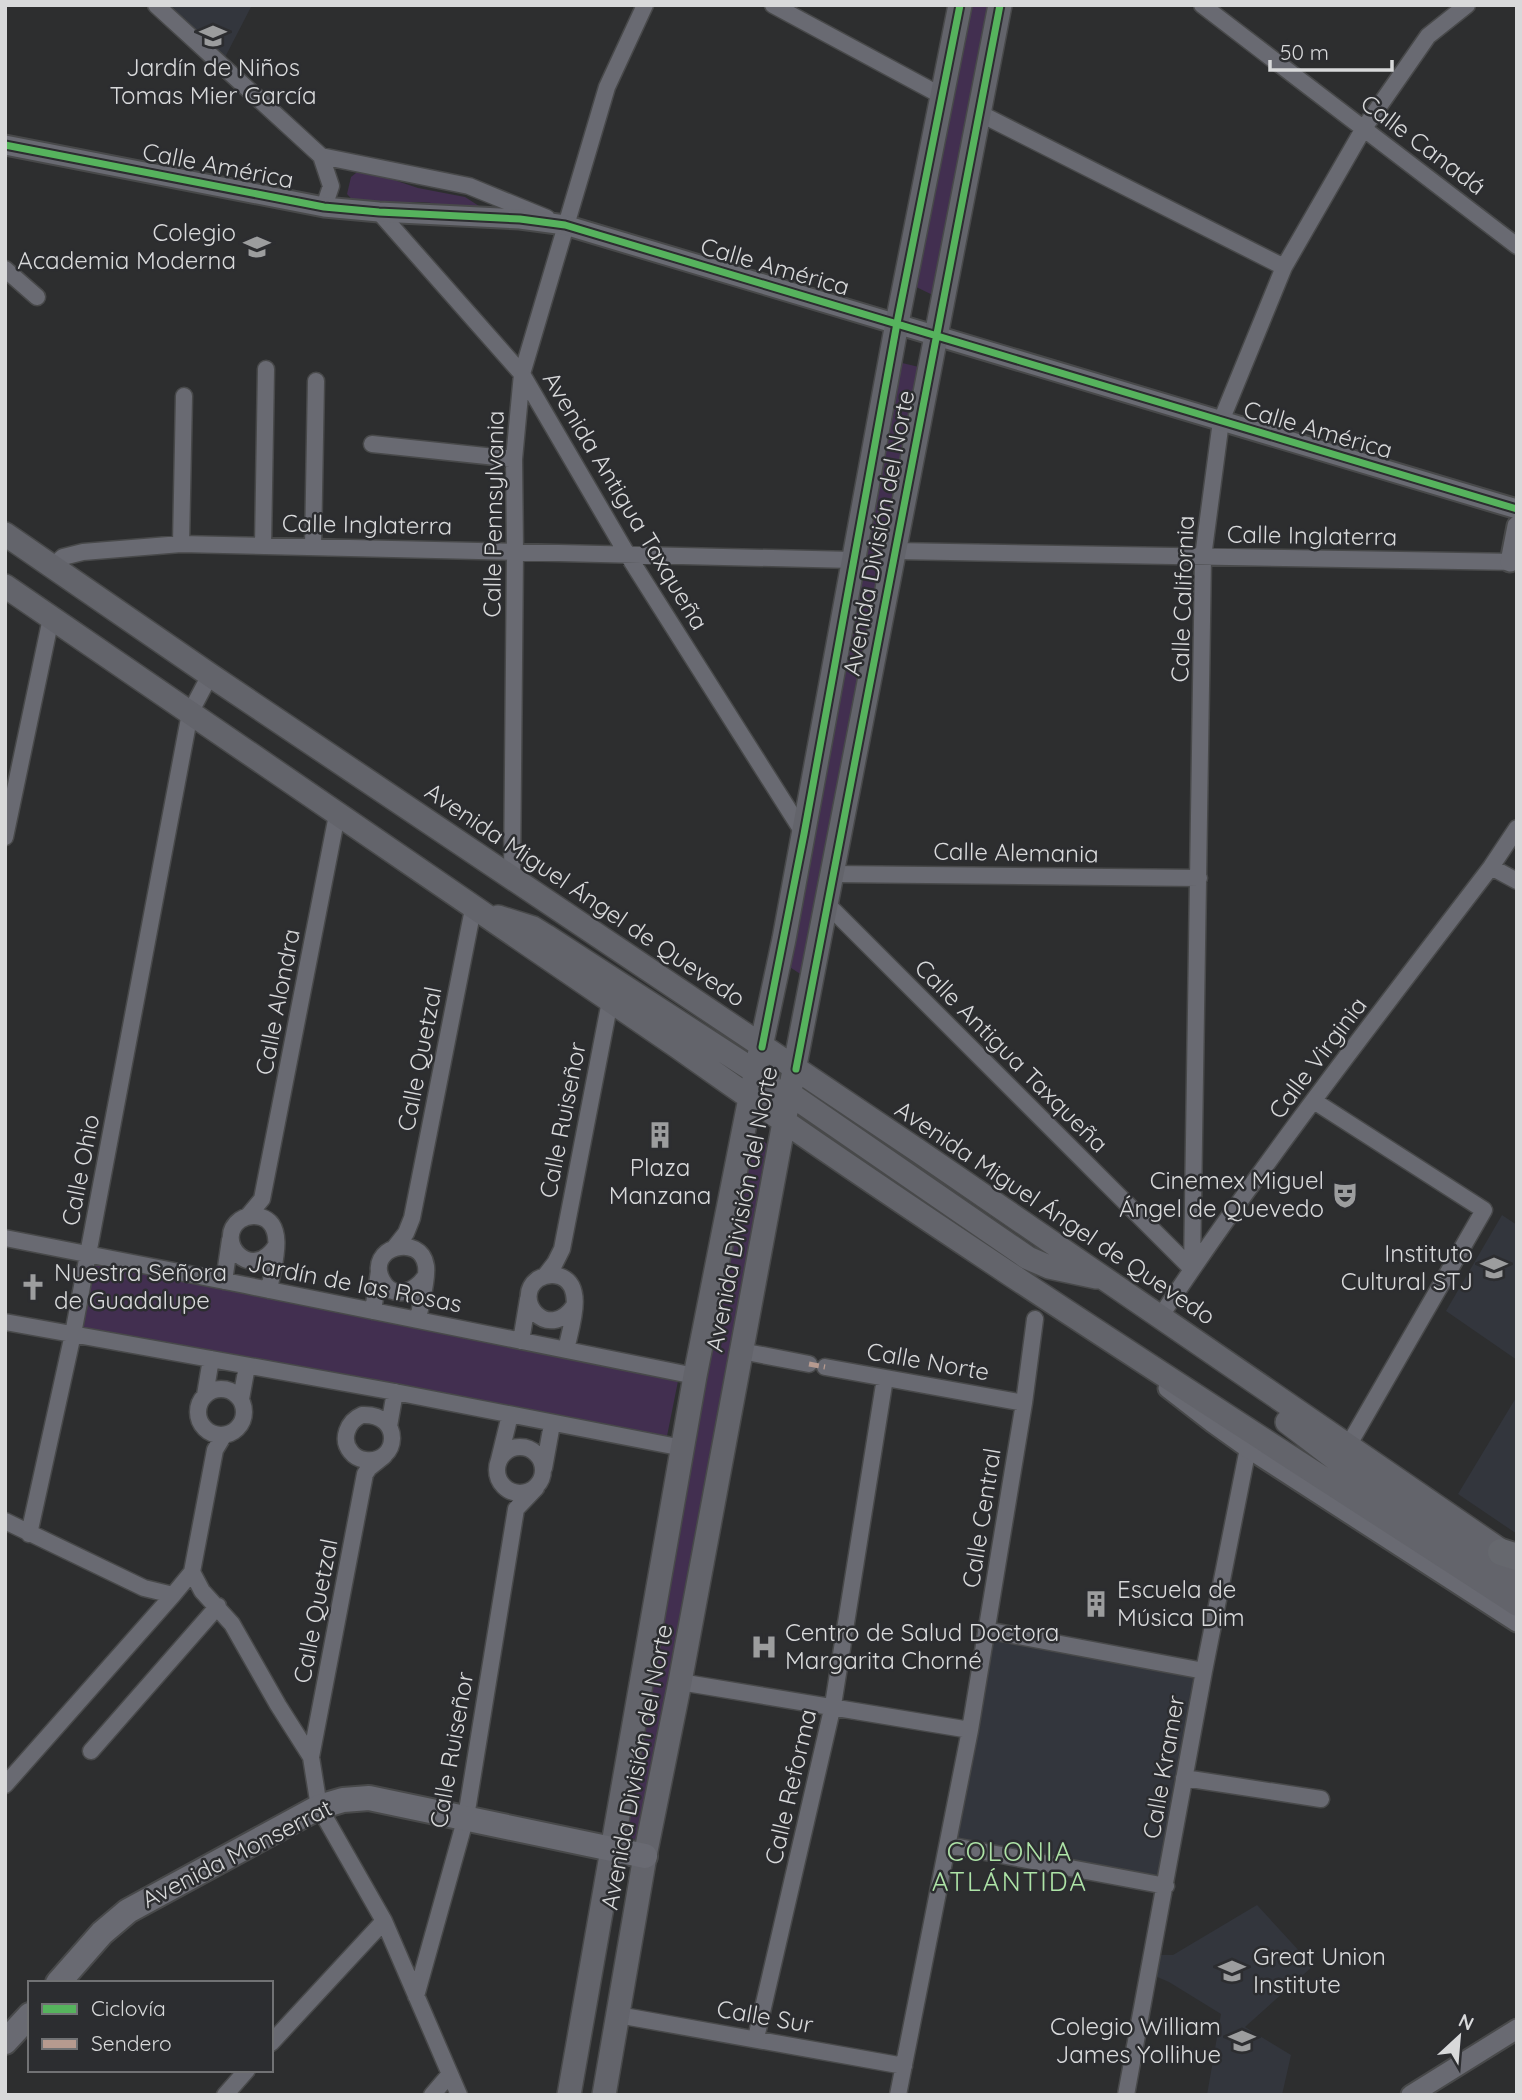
<svg xmlns="http://www.w3.org/2000/svg" width="1522" height="2100" viewBox="0 0 1522 2100" font-family="Quicksand,sans-serif">
  <style>
    .built { fill: #33363d }
    .green { fill: #422f50 }
    .lines { fill: none; stroke-linecap: round; stroke-linejoin: round }
    .minor-casing { stroke: #48494a; stroke-width: 19 }
    .tertiary-casing { stroke: #48494a; stroke-width: 23 }
    .secondary-casing { stroke: #48494a; stroke-width: 26 }
    .primary-casing { stroke: #48494a; stroke-width: 28 }
    .trunk-casing { stroke: #48494a; stroke-width: 30 }
    .minor { stroke: #696a72; stroke-width: 16 }
    .tertiary { stroke: #696a72; stroke-width: 19 }
    .secondary { stroke: #63646b; stroke-width: 23 }
    .primary { stroke: #696a72; stroke-width: 24 }
    .trunk { stroke: #66686e; stroke-width: 26 }
    .quiet { stroke: #b69a8f; stroke-width: 5; stroke-dasharray: 10 5; stroke-linecap: butt }
    .cycleway-casing { stroke: #2c2d30; stroke-width: 11 }
    .cycleway { stroke: #56b35d; stroke-width: 7 }
    .labels { text-anchor: middle; stroke-width: 5; stroke-linejoin: round; paint-order: stroke }
    .poi-label { font-size: 24px; fill: #d8d9da; stroke: #2c2d30; text-anchor: end }
    .street-label { font-size: 24px; fill: #d8d9da; stroke: #2c2d30 }
    .neighbourhood-label { font-size: 26px; letter-spacing: 2px; fill: #aee4a7; stroke: #2c2d30 }
  </style>
  <rect width="100%" height="100%" fill="#2d2e2f"/>
  <path class="built" d="M156,5H252L221,65Z
    M1502,1215L1517,1225V1360L1446,1311Z
    M1517,1396V1534L1458,1494Z
    M986,1631L1203,1671L1165,1885L950,1844Z
    M1257,1905L1313,1966L1245,2027L1291,2055L1282,2095H1207L1221,2014L1169,1982L1155,1976L1157,1955H1173Z"/>
  <path class="green" d="M971,5H992L937,297L914,286Z
    M361,169L418,188L465,197L479,206C458,211 436,201 414,202C395,204 379,209 360,208L347,194L351,177Z
    M898,362L919,367L802,975L788,966Z
    M751,1131L767,1144L641,1840L621,1838Z
    M96,1259L678,1381L667,1436L557,1421L82,1334Z"/>
  <g class="lines">
    <defs>
      <path id="minor" d="M156,5L321,156L331,186L324,207
        M773,5L942,96
        M1202,5L1517,246
        M979,113L1284,267
        M321,156L469,186L547,218
        M379,212L522,374L627,554L804,834
        M5,269L37,297
        M372,444L514,459
        M181,544L184,396
        M263,546L266,369
        M313,547L316,381
        M895,551L1517,562
        M53,566L63,557L83,552L181,544L853,560
        M5,837L51,618
        M1491,867L1517,881
        M833,874L1199,878
        M512,877L515,552L514,459L522,374L607,87L645,5
        M827,904L1192,1269
        M1314,1101L1484,1210L1348,1446
        M247,1217L262,1199L337,815
        M5,1238L245,1285L695,1376
        M395,1247L406,1233L412,1218L473,909
        M1192,1269L1203,557L1221,421L1284,267L1364,128L1428,36L1467,5
        M545,1276L555,1263L562,1249L610,1001
        M224,1281L230,1240
        M269,1290C272,1270 288,1225 261,1217C254,1215 246,1216 240,1220C213,1240 251,1284 276,1246
        M373,1311L379,1271
        M1160,1317C1263,1162 1378,1015 1491,867L1517,828
        M418,1320C420,1305 428,1281 426,1266C421,1232 365,1247 382,1280C393,1301 414,1292 425,1277
        M5,1322L395,1392L683,1448
        M521,1341L528,1299
        M566,1350C570,1329 587,1285 559,1276C552,1274 545,1275 538,1279C511,1299 548,1343 574,1306
        M741,1351L809,1364
        M825,1367L1024,1403
        M198 1412a23 23 0 1 1 46 0a23 23 0 1 1-46 0Z
        M205,1395L211,1359
        M241,1399L247,1366
        M362,1415C404,1413 399,1465 365,1460C359,1459 354,1456 351,1452C340,1439 348,1421 362,1415Z
        M389,1426L395,1392
        M497 1470a23 23 0 1 1 46 0a23 23 0 1 1-46 0Z
        M499,1460L510,1415
        M544,1468L552,1424
        M5,1521L144,1588L173,1595L192,1572L215,1450L224,1435
        M29,1534L73,1334L190,713L210,675
        M192,1572L202,1591L232,1624L278,1705L311,1757L319,1807L384,1921L459,2095
        M986,1630L1204,1671
        M680,1682L970,1730
        M91,1751L218,1606
        M311,1757L365,1474L369,1468L384,1456
        M1184,1778L1321,1799
        M5,1785L173,1595
        M948,1845L1166,1886
        M416,1996L466,1817L516,1509L536,1488
        M618,2015L904,2066
        M756,2038L833,1705L885,1378
        M271,2043L384,1921
        M225,2095L247,2070
        M432,2095L450,2074
        M898,2095L970,1730L1024,1403L1035,1319
        M1126,2095L1204,1671L1248,1448"/>
      <path id="tertiary" d="M5,145L324,207L379,212L520,219L565,225L1517,509
        M1510,562L1517,526
        M1168,1388L1213,1423L1248,1448L1517,1622
        M1411,2095L1517,2029"/>
      <path id="secondary" d="M5,534L210,675L917,1150L1516,1561
        M5,586L678,1047C952,1242 1236,1421 1517,1604
        M498,917L533,928L546,936L759,1074L768,1078
        M750,1098C762,1090 777,1088 790,1094L1028,1258L1049,1267L1096,1277
        M1287,1422L1371,1486L1517,1583
        M569,2095L695,1376L750,1098L784,939L897,323L960,5
        M604,2095L645,1856L680,1682L784,1122L1000,5"/>
      <path id="primary" d="M58,1983L102,1933L128,1911L319,1807L343,1800L369,1798L645,1856
        M5,2042L30,2015"/>
      <path id="trunk" d="M1501,1552L1517,1557"/>
    </defs>
    <use href="#minor" class="minor-casing"/>
    <use href="#tertiary" class="tertiary-casing"/>
    <use href="#secondary" class="secondary-casing"/>
    <use href="#primary" class="primary-casing"/>
    <use href="#trunk" class="trunk-casing"/>
    <use href="#minor" class="minor"/>
    <use href="#tertiary" class="tertiary"/>
    <use href="#secondary" class="secondary"/>
    <use href="#primary" class="primary"/>
    <use href="#trunk" class="trunk"/>
    <path class="quiet" d="M809,1364L825,1367"/>
    <defs>
      <path id="cycleway" d="M5,145L324,207L379,212L520,219L565,225L1517,509
        M762,1047L804,834L897,323L960,5
        M796,1069L1000,5"/>
    </defs>
    <use href="#cycleway" class="cycleway-casing"/>
    <use href="#cycleway" class="cycleway"/>
  </g>
  <defs>
    <symbol id="school-bare" viewBox="-9 -9 18 18"><path d="M0-5L7-2L0 1L-7-2ZM-4 1L0 2.5L4 1V4Q0 6-4 4Z" fill="#9c9d9e" stroke="#2c2d30" stroke-width="2.5" paint-order="stroke"/></symbol>
    <symbol id="building-bare" viewBox="-9 -9 18 18"><path d="M-4-6H4V6H1V3H-1V6H-4ZM-2.5-4.3h1.7v1.8h-1.7ZM.8-4.3h1.7v1.8H.8ZM-2.5-1h1.7V.8h-1.7ZM.8-1h1.7V.8H.8Z" fill="#9c9d9e" stroke="#2c2d30" stroke-width="2.5" paint-order="stroke"/></symbol>
    <symbol id="theatre-bare" viewBox="-9 -9 18 18"><path d="M-5-5.5Q0-4 5-5.5V0Q5 5 0 6Q-5 5-5 0ZM-3.3-2.5H-1v1.5H-3.3ZM1-2.5H3.3v1.5H1ZM-2.8 1Q0 5.5 2.8 1Z" fill="#9c9d9e" stroke="#2c2d30" stroke-width="2.5" paint-order="stroke"/></symbol>
    <symbol id="church-bare" viewBox="-9 -9 18 18"><path d="M-1.2-6h2.4v3.5h3.3v2.4h-3.3V6h-2.4V-.1h-3.3v-2.4h3.3Z" fill="#9c9d9e" stroke="#2c2d30" stroke-width="2.5" paint-order="stroke"/></symbol>
    <symbol id="hospital-bare" viewBox="-9 -9 18 18"><path d="M-5-5h3v3.5h4V-5h3V5h-3V1.5h-4V5h-3Z" fill="#9c9d9e" stroke="#2c2d30" stroke-width="2.5" paint-order="stroke"/></symbol>
  </defs>
  <g fill-rule="evenodd">
    <use href="#school-bare" x="194" y="17" width="38" height="38"/>
    <use href="#school-bare" x="238" y="228" width="38" height="38"/>
    <use href="#building-bare" x="641" y="1116" width="38" height="38"/>
    <use href="#theatre-bare" x="1326" y="1176" width="38" height="38"/>
    <use href="#school-bare" x="1475" y="1249" width="38" height="38"/>
    <use href="#church-bare" x="14" y="1268" width="38" height="38"/>
    <use href="#building-bare" x="1077" y="1585" width="38" height="38"/>
    <use href="#hospital-bare" x="745" y="1628" width="38" height="38"/>
    <use href="#school-bare" x="1213" y="1952" width="38" height="38"/>
    <use href="#school-bare" x="1223" y="2022" width="38" height="38"/>
  </g>
  <g class="labels">
    <g class="poi-label">
      <text x="213" y="76" text-anchor="middle">Jardín de Niños<tspan x="213" dy="28">Tomas Mier García</tspan></text>
      <text x="236" y="241">Colegio<tspan x="236" dy="28">Academia Moderna</tspan></text>
      <text x="660" y="1176" text-anchor="middle">Plaza<tspan x="660" dy="28">Manzana</tspan></text>
      <text x="1324" y="1189">Cinemex Miguel<tspan x="1324" dy="28">Ángel de Quevedo</tspan></text>
      <text x="1473" y="1262">Instituto<tspan x="1473" dy="28">Cultural STJ</tspan></text>
      <text x="54" y="1281" text-anchor="start">Nuestra Señora<tspan x="54" dy="28">de Guadalupe</tspan></text>
      <text x="1117" y="1598" text-anchor="start">Escuela de<tspan x="1117" dy="28">Música Dim</tspan></text>
      <text x="785" y="1641" text-anchor="start">Centro de Salud Doctora<tspan x="785" dy="28">Margarita Chorné</tspan></text>
      <text x="1253" y="1965" text-anchor="start">Great Union<tspan x="1253" dy="28">Institute</tspan></text>
      <text x="1221" y="2035">Colegio William<tspan x="1221" dy="28">James Yollihue</tspan></text>
    </g>
    <g class="street-label">
      <text transform="translate(1423 145) rotate(37)" y="8">Calle Canadá</text>
      <text transform="translate(218 166) rotate(11)" y="8">Calle América</text>
      <text transform="translate(775 267) rotate(16)" y="8">Calle América</text>
      <text transform="translate(1318 430) rotate(16)" y="8">Calle América</text>
      <text transform="translate(625 501) rotate(59)" y="8">Avenida Antigua Taxqueña</text>
      <text transform="translate(494 514) rotate(-89)" y="8">Calle Pennsylvania</text>
      <text transform="translate(367 525) rotate(1)" y="8">Calle Inglaterra</text>
      <text transform="translate(879 533) rotate(-79)" y="8">Avenida División del Norte</text>
      <text transform="translate(1312 536) rotate(1)" y="8">Calle Inglaterra</text>
      <text transform="translate(1183 599) rotate(-88)" y="8">Calle California</text>
      <text transform="translate(1016 853) rotate(1)" y="8">Calle Alemania</text>
      <text transform="translate(585 895) rotate(34)" y="8">Avenida Miguel Ángel de Quevedo</text>
      <text transform="translate(278 1002) rotate(-79)" y="8">Calle Alondra</text>
      <text transform="translate(1011 1056) rotate(45)" y="8">Calle Antigua Taxqueña</text>
      <text transform="translate(1318 1058) rotate(-53)" y="8">Calle Virginia</text>
      <text transform="translate(420 1059) rotate(-79)" y="8">Calle Quetzal</text>
      <text transform="translate(563 1120) rotate(-79)" y="8">Calle Ruiseñor</text>
      <text transform="translate(81 1170) rotate(-79)" y="8">Calle Ohio</text>
      <text transform="translate(742 1209) rotate(-79)" y="8">Avenida División del Norte</text>
      <text transform="translate(1055 1213) rotate(34)" y="8">Avenida Miguel Ángel de Quevedo</text>
      <text transform="translate(355 1284) rotate(11)" y="8">Jardín de las Rosas</text>
      <text transform="translate(928 1362) rotate(10)" y="8">Calle Norte</text>
      <text transform="translate(982 1518) rotate(-81)" y="8">Calle Central</text>
      <text transform="translate(316 1611) rotate(-79)" y="8">Calle Quetzal</text>
      <text transform="translate(452 1750) rotate(-80)" y="8">Calle Ruiseñor</text>
      <text transform="translate(637 1767) rotate(-79)" y="8">Avenida División del Norte</text>
      <text transform="translate(1164 1767) rotate(-80)" y="8">Calle Kramer</text>
      <text transform="translate(791 1787) rotate(-77)" y="8">Calle Reforma</text>
      <text transform="translate(237 1854) rotate(-27)" y="8">Avenida Monserrat</text>
      <text transform="translate(765 2017) rotate(10)" y="8">Calle Sur</text>
    </g>
    <g class="neighbourhood-label">
      <text x="1010" y="1861">COLONIA<tspan x="1010" dy="30">ATLÁNTIDA</tspan></text>
    </g>
  </g>
  <rect width="1522" height="2100" fill="none" stroke="#d8d9da" stroke-width="14"/>
  <rect x="28" y="1981" width="245" height="91" fill="#2c2d30" stroke="#717274" stroke-width="2"/>
  <rect x="42" y="2004" width="35" height="10" fill="#56b35d" stroke="#717274" stroke-width="2"/>
  <text x="91" y="2016" font-size="21" fill="#d8d9da">Ciclovía</text>
  <rect x="42" y="2039" width="35" height="10" fill="#b69a8f" stroke="#717274" stroke-width="2"/>
  <text x="91" y="2051" font-size="21" fill="#d8d9da">Sendero</text>
  <g transform="translate(1459 2037) rotate(26)" stroke="#2c2d30" stroke-width="5" paint-order="stroke">
  <path d="M0-5L12 26L0 18L-12 26Z" fill="#d8d9da"/>
  <text y="-10" font-size="19" font-weight="bold" text-anchor="middle" fill="#d8d9da">N</text>
  </g>
  <path d="M1270 60v10h122v-10" fill="none" stroke="#d8d9da" stroke-width="3.5"/>
  <text x="1280" y="60" font-size="21" fill="#d8d9da" stroke="#2c2d30" stroke-width="5" paint-order="stroke">50 m</text>
</svg>
